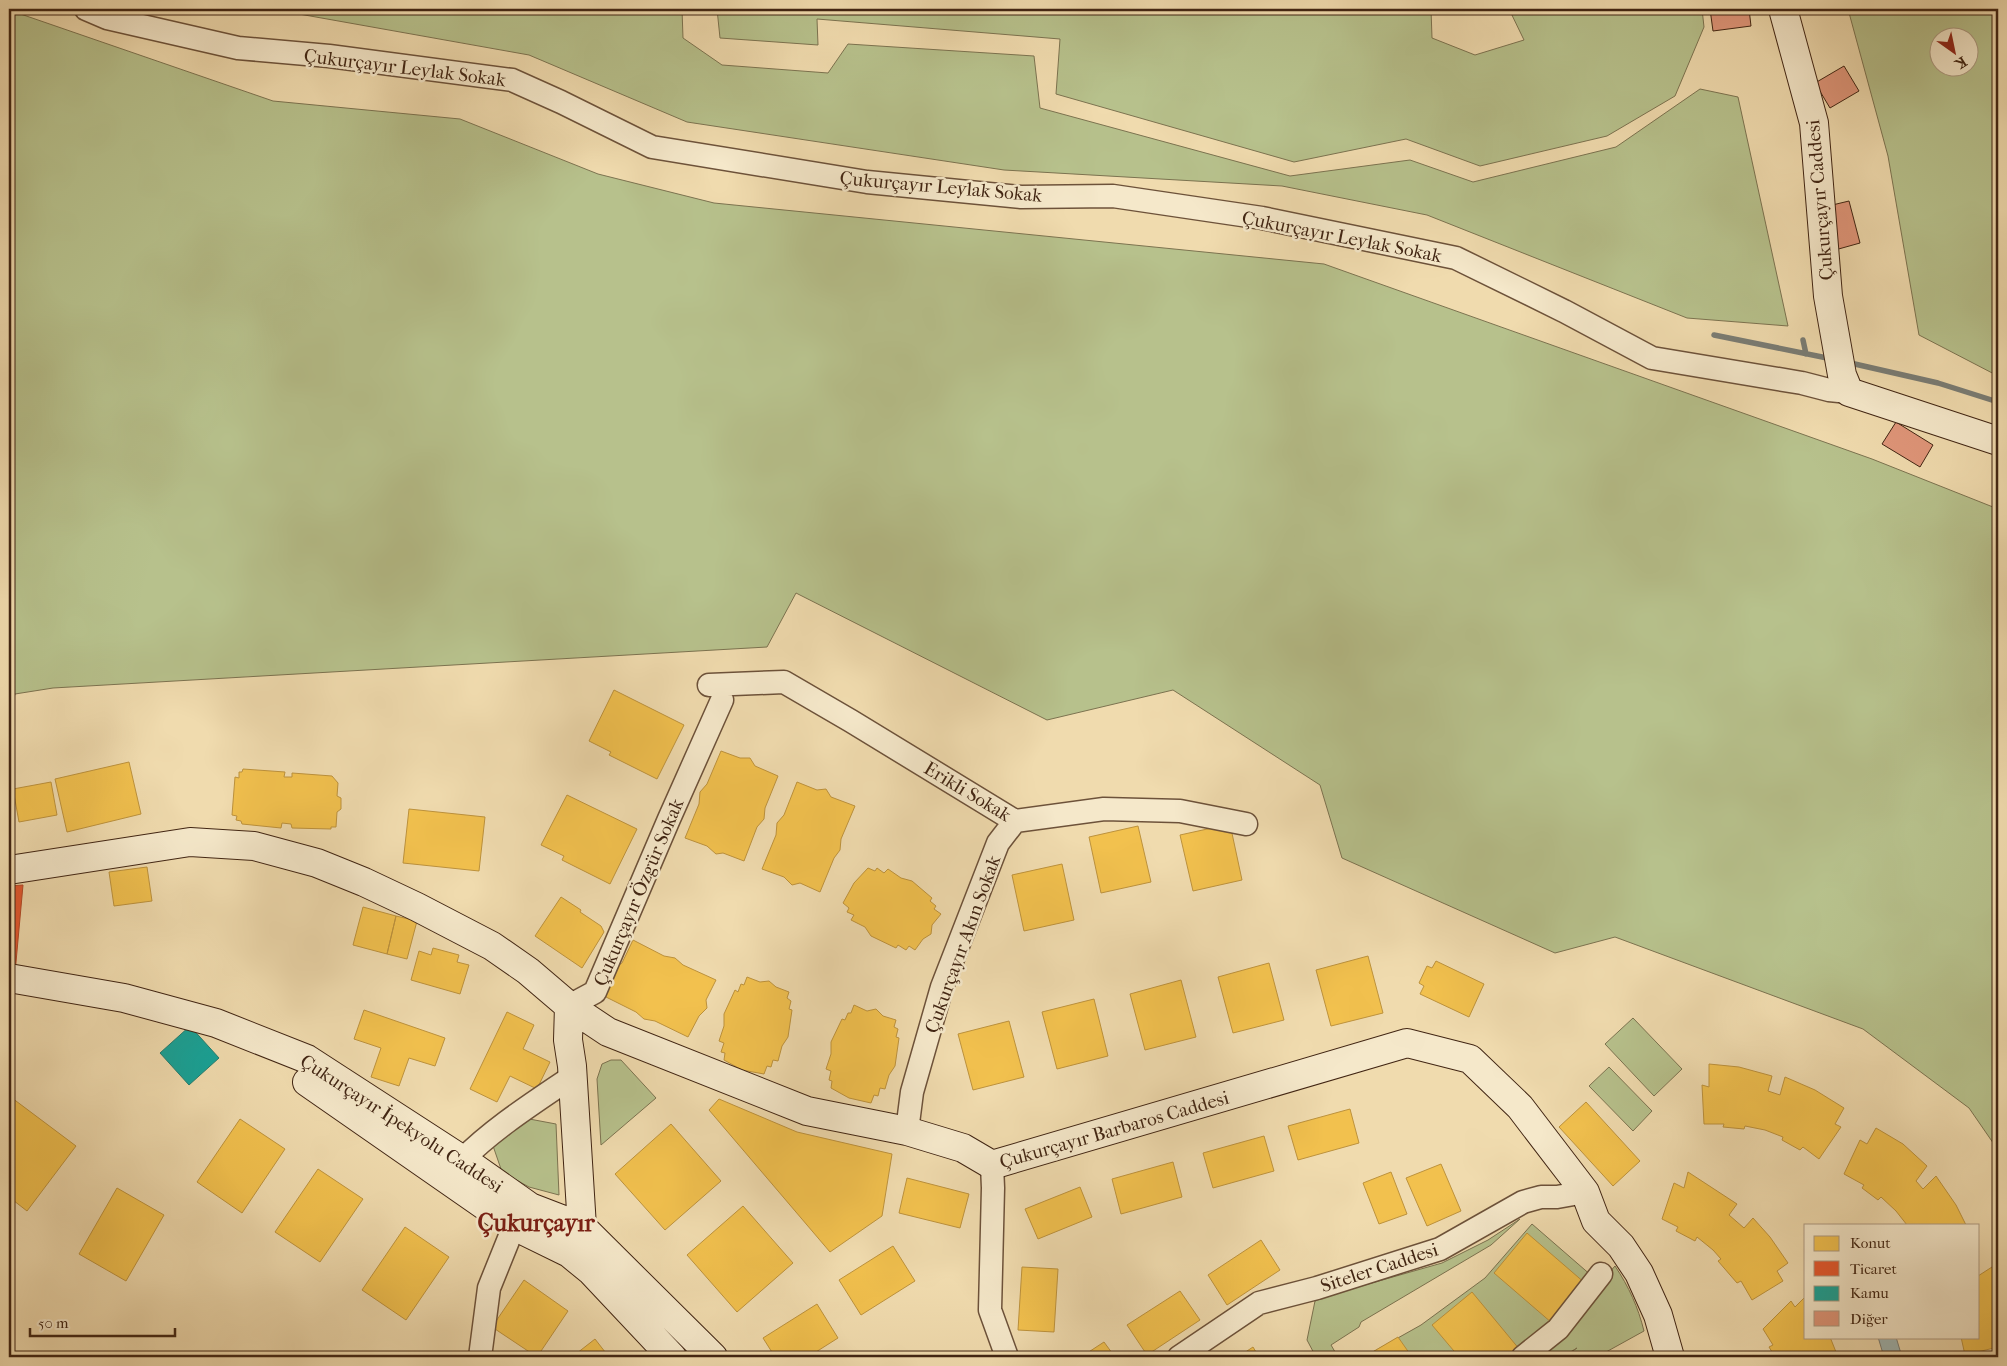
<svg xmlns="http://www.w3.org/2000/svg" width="2007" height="1366" viewBox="0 0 2007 1366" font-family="'IM FELL French Canon',serif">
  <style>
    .green { fill: #b7c18c; stroke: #7c7350; fill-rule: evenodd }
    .water { fill: #a0b8b6; stroke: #7a7d75 }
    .homes { fill: #f2c14e; stroke: #bd923c }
    .shops { fill: #e4572e; stroke: #b34826 }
    .public { fill: #17a398; stroke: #247d70 }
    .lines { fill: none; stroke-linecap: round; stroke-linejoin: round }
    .stream { stroke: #7a7d75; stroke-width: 5.5 }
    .building { fill: #e0967a; stroke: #412513 }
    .street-casing { stroke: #6d523a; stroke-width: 25 }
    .secondary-casing { stroke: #412513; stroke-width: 30 }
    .street { stroke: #f5e8ca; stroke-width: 22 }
    .secondary { stroke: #f5e8ca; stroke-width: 28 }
    .labels { text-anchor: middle; stroke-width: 5; stroke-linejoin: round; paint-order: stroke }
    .street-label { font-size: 19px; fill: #412513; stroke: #f5e8ca }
    .district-label { font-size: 24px; font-weight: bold; fill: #7a1f14; stroke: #f5e8ca }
  </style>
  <rect width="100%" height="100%" fill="#f0dbae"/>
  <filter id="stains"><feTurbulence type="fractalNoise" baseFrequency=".004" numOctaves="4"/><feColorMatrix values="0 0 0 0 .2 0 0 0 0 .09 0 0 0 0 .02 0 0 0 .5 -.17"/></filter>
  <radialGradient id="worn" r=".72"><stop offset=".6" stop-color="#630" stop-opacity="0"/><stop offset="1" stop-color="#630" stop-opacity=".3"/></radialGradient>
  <path class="green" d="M271,9H682L683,38L722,65L828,73L848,44L1034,56L1040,108L1290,176L1410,160L1473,182L1616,147L1700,89L1738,97L1788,326L1687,318L1427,215L1282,186L1004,170L687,122L529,55Z
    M717,9H1431L1432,38L1475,55L1524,40L1509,9H1702L1704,27L1675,96L1607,136L1480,166L1406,139L1294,162L1056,94L1060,39L817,19L818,45L720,38Z
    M1848,9H1998V376L1919,335L1888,156ZM1940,38H1970V68H1940Z
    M9,10L273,101L460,119L598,174L714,203L1324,264L1872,459L1998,509V1150L1969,1108L1863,1029L1615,937L1555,953L1342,858L1320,785L1173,690L1047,720L796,593L767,647L53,688L15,694L9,717Z
    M1633,1018L1682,1069L1654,1096L1605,1044Z
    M611,1060H621L656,1098L601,1145L597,1079L602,1064Z
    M1609,1067L1652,1111L1633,1131L1589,1086Z
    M524,1118L556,1124L559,1195L529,1187L502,1172L491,1140Z
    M1520,1219L1491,1245L1361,1322L1359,1327L1331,1345L1338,1357H1316L1307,1340L1315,1301L1333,1294L1442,1263L1488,1240Z
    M1532,1224L1600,1283L1615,1266C1629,1287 1638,1307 1644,1331L1597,1357H1564L1577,1348L1562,1357H1364L1421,1325L1485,1278Z"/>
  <path class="water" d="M1878,1337H1896L1902,1357H1884Z"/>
  <path class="homes" d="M614,690L684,725L657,779L609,755L611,752L589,741Z
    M721,751L740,758H750L755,766L778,776L765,808L764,819L757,827L744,861L723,853L716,854L707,846L685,838L699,804L700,792L707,784Z
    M129,762L141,814L67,832L55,779Z
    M243,769L285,772L284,777H292V773L332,776L338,783L337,796L341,798V809L337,812L336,827H331V829L292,828L291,824L282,823L281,828L242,824L241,821L236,820L237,816L232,815L235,777L239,778V772H242Z
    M51,782L57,815L19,822L13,789Z
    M797,782L817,790L826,789L831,797L855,806L841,839L840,850L834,858L820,892L800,883L792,885L784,877L762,869L776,835L777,823L784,815Z
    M567,795L637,829L610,884L562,860L564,856L541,845Z
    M409,809L485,817L479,871L403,863Z
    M1230,824L1242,880L1193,891L1180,835Z
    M1138,826L1151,882L1101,893L1089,837Z
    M1062,864L1074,920L1024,931L1012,875Z
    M147,867L152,901L114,906L109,872Z
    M868,868L875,871L877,868L884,873L888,869L901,878L912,881L932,898L930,901L936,906L934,909L941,914L932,925L931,934L923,939L915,950L909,946L906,950L898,945L896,948L871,936L865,927L851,920L854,915L847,912L849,908L843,903L854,883Z
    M561,897L581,910L580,912L601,926L604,932L582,968L535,936Z
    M363,907L396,916L387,954L353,945Z
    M396,916L417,921L407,959L387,954Z
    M633,940L664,956L675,958L683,965L716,980L706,1000L707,1008L699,1016L688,1037L655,1021L644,1019L636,1012L604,996L614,968L622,963Z
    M433,948L459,955L457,962L469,965L460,994L411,980L419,951L431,955Z
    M1368,956L1383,1013L1331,1026L1316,970Z
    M1436,961L1484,984L1469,1017L1420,994L1424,986L1419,983L1427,966L1432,968Z
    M1269,963L1284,1020L1233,1033L1218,977Z
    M747,977L760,982L769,981L776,987L789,992L787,998L791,1001L789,1009L792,1010L788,1037L782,1046L778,1061L773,1060L771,1067L767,1066L764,1074L742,1070L724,1060L725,1053L721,1052L724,1043L719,1041L724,1026V1014L735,990L738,992L741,984L744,985Z
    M1181,980L1196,1037L1145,1050L1130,994Z
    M1094,999L1108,1056L1057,1069L1042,1012Z
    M854,1005L867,1011L876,1009L883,1016L896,1020L894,1027L898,1029L896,1037L899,1038L895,1066L889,1075L885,1089L880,1088L878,1096L874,1095L871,1103L849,1098L831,1088L832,1081L829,1080L831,1071L826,1069L831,1054V1042L842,1019L845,1020L848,1013H851Z
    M364,1010L445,1038L435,1066L409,1058L399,1086L371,1077L381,1048L354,1039Z
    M507,1012L534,1025L523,1049L550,1062L537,1089L510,1076L497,1102L470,1089Z
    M1009,1021L1024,1077L973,1090L958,1034Z
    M1709,1064L1739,1067L1772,1076L1768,1091L1780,1095L1785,1077L1815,1090L1844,1108L1835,1124L1841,1127L1819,1159L1803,1147L1800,1150L1782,1140L1783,1137L1765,1130L1745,1126L1744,1129L1723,1127L1724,1124H1704L1702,1085L1709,1087Z
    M12,1098L76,1146L27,1211L9,1197V1102Z
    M719,1099L797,1132L892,1154L882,1216L830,1252L709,1110Z
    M1586,1102L1640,1161L1613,1186L1559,1127Z
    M1350,1109L1359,1143L1298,1160L1288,1126Z
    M240,1119L285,1149L242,1213L197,1182Z
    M671,1124L721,1181L665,1230L615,1174Z
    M1876,1128L1903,1144L1927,1166L1916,1181L1923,1189L1936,1176L1956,1205L1966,1225H1907L1896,1211L1881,1197L1878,1200L1862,1188L1864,1185L1844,1174L1860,1140L1867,1144Z
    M1264,1136L1274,1171L1213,1188L1203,1153Z
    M1173,1162L1182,1197L1121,1214L1112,1179Z
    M1441,1164L1461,1211L1427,1226L1406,1178Z
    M318,1169L363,1199L320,1262L275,1232Z
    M1391,1172L1407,1214L1379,1224L1363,1183Z
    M1688,1172L1737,1204L1729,1215L1744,1228L1753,1218L1770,1237L1788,1263L1777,1271L1783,1281L1752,1300L1741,1281L1737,1283L1718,1261L1721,1259L1713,1250L1697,1237L1695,1241L1676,1231L1678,1227L1662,1219L1674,1183L1684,1188Z
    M907,1178L969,1194L960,1228L899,1213Z
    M1080,1187L1092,1217L1038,1239L1025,1209Z
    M117,1188L164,1215L126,1281L79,1254Z
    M743,1206L793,1263L737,1312L687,1255Z
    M405,1227L449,1257L406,1320L362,1290Z
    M1527,1233L1586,1284L1552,1323L1494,1273Z
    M1261,1240L1280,1270L1227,1305L1208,1275Z
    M893,1246L915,1281L861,1315L839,1280Z
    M1022,1267L1058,1269L1054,1332L1018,1330Z
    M1992,1267L1998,1283V1340L1997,1341L1998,1347L1965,1355L1961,1337H1978V1276Z
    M524,1280L568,1311L537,1357L492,1327Z
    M1180,1291L1200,1320L1147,1355L1127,1325Z
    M1472,1292L1520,1350L1511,1357H1459L1432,1325Z
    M1806,1296V1337H1830L1838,1357H1775L1769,1347L1773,1345L1763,1329L1791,1301L1795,1307Z
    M817,1304L838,1338L808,1357H775L763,1338Z
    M1398,1337L1412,1357H1364Z
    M595,1339L609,1357H572Z
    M1104,1342L1115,1357H1081Z
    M1253,1347L1259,1357H1238Z
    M63,1352L76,1357H61Z"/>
  <path class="shops" d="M23,885L15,973L9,972V886Z"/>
  <path class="public" d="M190,1026L219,1058L189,1085L160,1053Z"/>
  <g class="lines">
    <path class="stream" d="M1714,335L1832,359
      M1803,340L1806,354
      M1846,362L1938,383L1998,402"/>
  </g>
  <path class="building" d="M1710,9H1749L1751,26L1713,31Z
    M1844,66L1859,91L1830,108L1815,83Z
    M1849,201L1860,243L1835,250L1824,207Z
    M1896,422L1933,445L1920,467L1882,444Z"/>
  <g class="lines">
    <defs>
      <path id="street" d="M86,9L107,18L238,48L329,56L512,80L561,102L652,147L867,182L1021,197L1113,196L1262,218L1456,258L1564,311L1652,358L1802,383L1829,390L1849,392
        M709,685L784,682L851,721L1015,821L1104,809L1180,811L1246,824
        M569,1006L595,992L669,819L722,700
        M907,1131L912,1092L942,987L998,843L1015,821
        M462,1160C495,1127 535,1102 573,1076
        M992,1165L993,1188L990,1310L1007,1357
        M480,1357L489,1288L514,1226
        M1179,1357L1259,1303L1317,1288L1440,1249L1523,1202L1541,1197H1557L1585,1192
        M1523,1357L1558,1329L1601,1274"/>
      <path id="secondary" d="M1783,9L1814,123L1828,296L1842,375L1849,392L1998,441
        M9,870L190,842L254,846L317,863L364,882L417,907L492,946L528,971L569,1006L608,1032L807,1111L907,1131L963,1148L992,1165L1407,1043L1470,1059L1520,1107L1585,1192L1596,1221L1621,1246L1639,1273L1658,1315L1670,1357
        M9,978L124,998L216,1023L307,1059L469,1164L530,1207L582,1227L713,1357
        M569,1006L568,1040L572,1066L582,1227L575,1242
        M307,1082L514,1226L569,1253L591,1271L672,1357"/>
    </defs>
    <use href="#street" class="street-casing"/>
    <use href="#secondary" class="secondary-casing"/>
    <use href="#street" class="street"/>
    <use href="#secondary" class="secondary"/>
  </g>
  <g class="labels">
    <g class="street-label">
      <text transform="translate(405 67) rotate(7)" y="7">Çukurçayır Leylak Sokak</text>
      <text transform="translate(941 186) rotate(5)" y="7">Çukurçayır Leylak Sokak</text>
      <text transform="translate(1819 200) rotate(-95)" y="7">Çukurçayır Caddesi</text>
      <text transform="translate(1342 236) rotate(11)" y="7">Çukurçayır Leylak Sokak</text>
      <text transform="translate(968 791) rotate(31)" y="7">Erikli Sokak</text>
      <text transform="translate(638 892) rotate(-67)" y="7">Çukurçayır Özgür Sokak</text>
      <text transform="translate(962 944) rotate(-70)" y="7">Çukurçayır Akın Sokak</text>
      <text transform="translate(402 1123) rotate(33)" y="7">Çukurçayır İpekyolu Caddesi</text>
      <text transform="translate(1114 1129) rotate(-16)" y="7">Çukurçayır Barbaros Caddesi</text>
      <text transform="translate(1379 1267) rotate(-18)" y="7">Siteler Caddesi</text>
    </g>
    <g class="district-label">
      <text x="536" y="1231">Çukurçayır</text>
    </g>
  </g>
  <rect width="2007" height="1366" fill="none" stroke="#f0dbae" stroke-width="30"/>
  <rect x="10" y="10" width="1987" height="1346" fill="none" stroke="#412513" stroke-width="2.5"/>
  <rect x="15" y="15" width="1977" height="1336" fill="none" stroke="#412513"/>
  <rect x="1804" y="1224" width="175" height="115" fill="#f5e8ca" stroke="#ad9a81"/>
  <rect x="1814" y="1236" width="25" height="15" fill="#f2c14e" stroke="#ad9a81"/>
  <text x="1850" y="1248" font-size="15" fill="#412513">Konut</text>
  <rect x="1814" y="1261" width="25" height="15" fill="#e4572e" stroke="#ad9a81"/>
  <text x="1850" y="1274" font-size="15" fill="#412513">Ticaret</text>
  <rect x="1814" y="1286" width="25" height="15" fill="#17a398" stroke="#ad9a81"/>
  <text x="1850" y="1298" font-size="15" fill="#412513">Kamu</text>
  <rect x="1814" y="1311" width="25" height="15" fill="#e0967a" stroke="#ad9a81"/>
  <text x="1850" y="1324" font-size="15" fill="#412513">Diğer</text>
  <g transform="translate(1954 52) rotate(147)"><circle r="24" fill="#f5e8ca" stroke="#ad9a81"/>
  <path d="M0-4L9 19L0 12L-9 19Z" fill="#8f2418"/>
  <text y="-8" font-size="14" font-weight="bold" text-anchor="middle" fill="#412513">K</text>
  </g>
  <path d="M30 1328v8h145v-8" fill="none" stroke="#412513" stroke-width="2.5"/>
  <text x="38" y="1328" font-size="15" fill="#412513" stroke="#f5e8ca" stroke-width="4" paint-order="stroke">50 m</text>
  <rect width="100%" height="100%" filter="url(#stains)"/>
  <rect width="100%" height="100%" fill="url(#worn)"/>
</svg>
